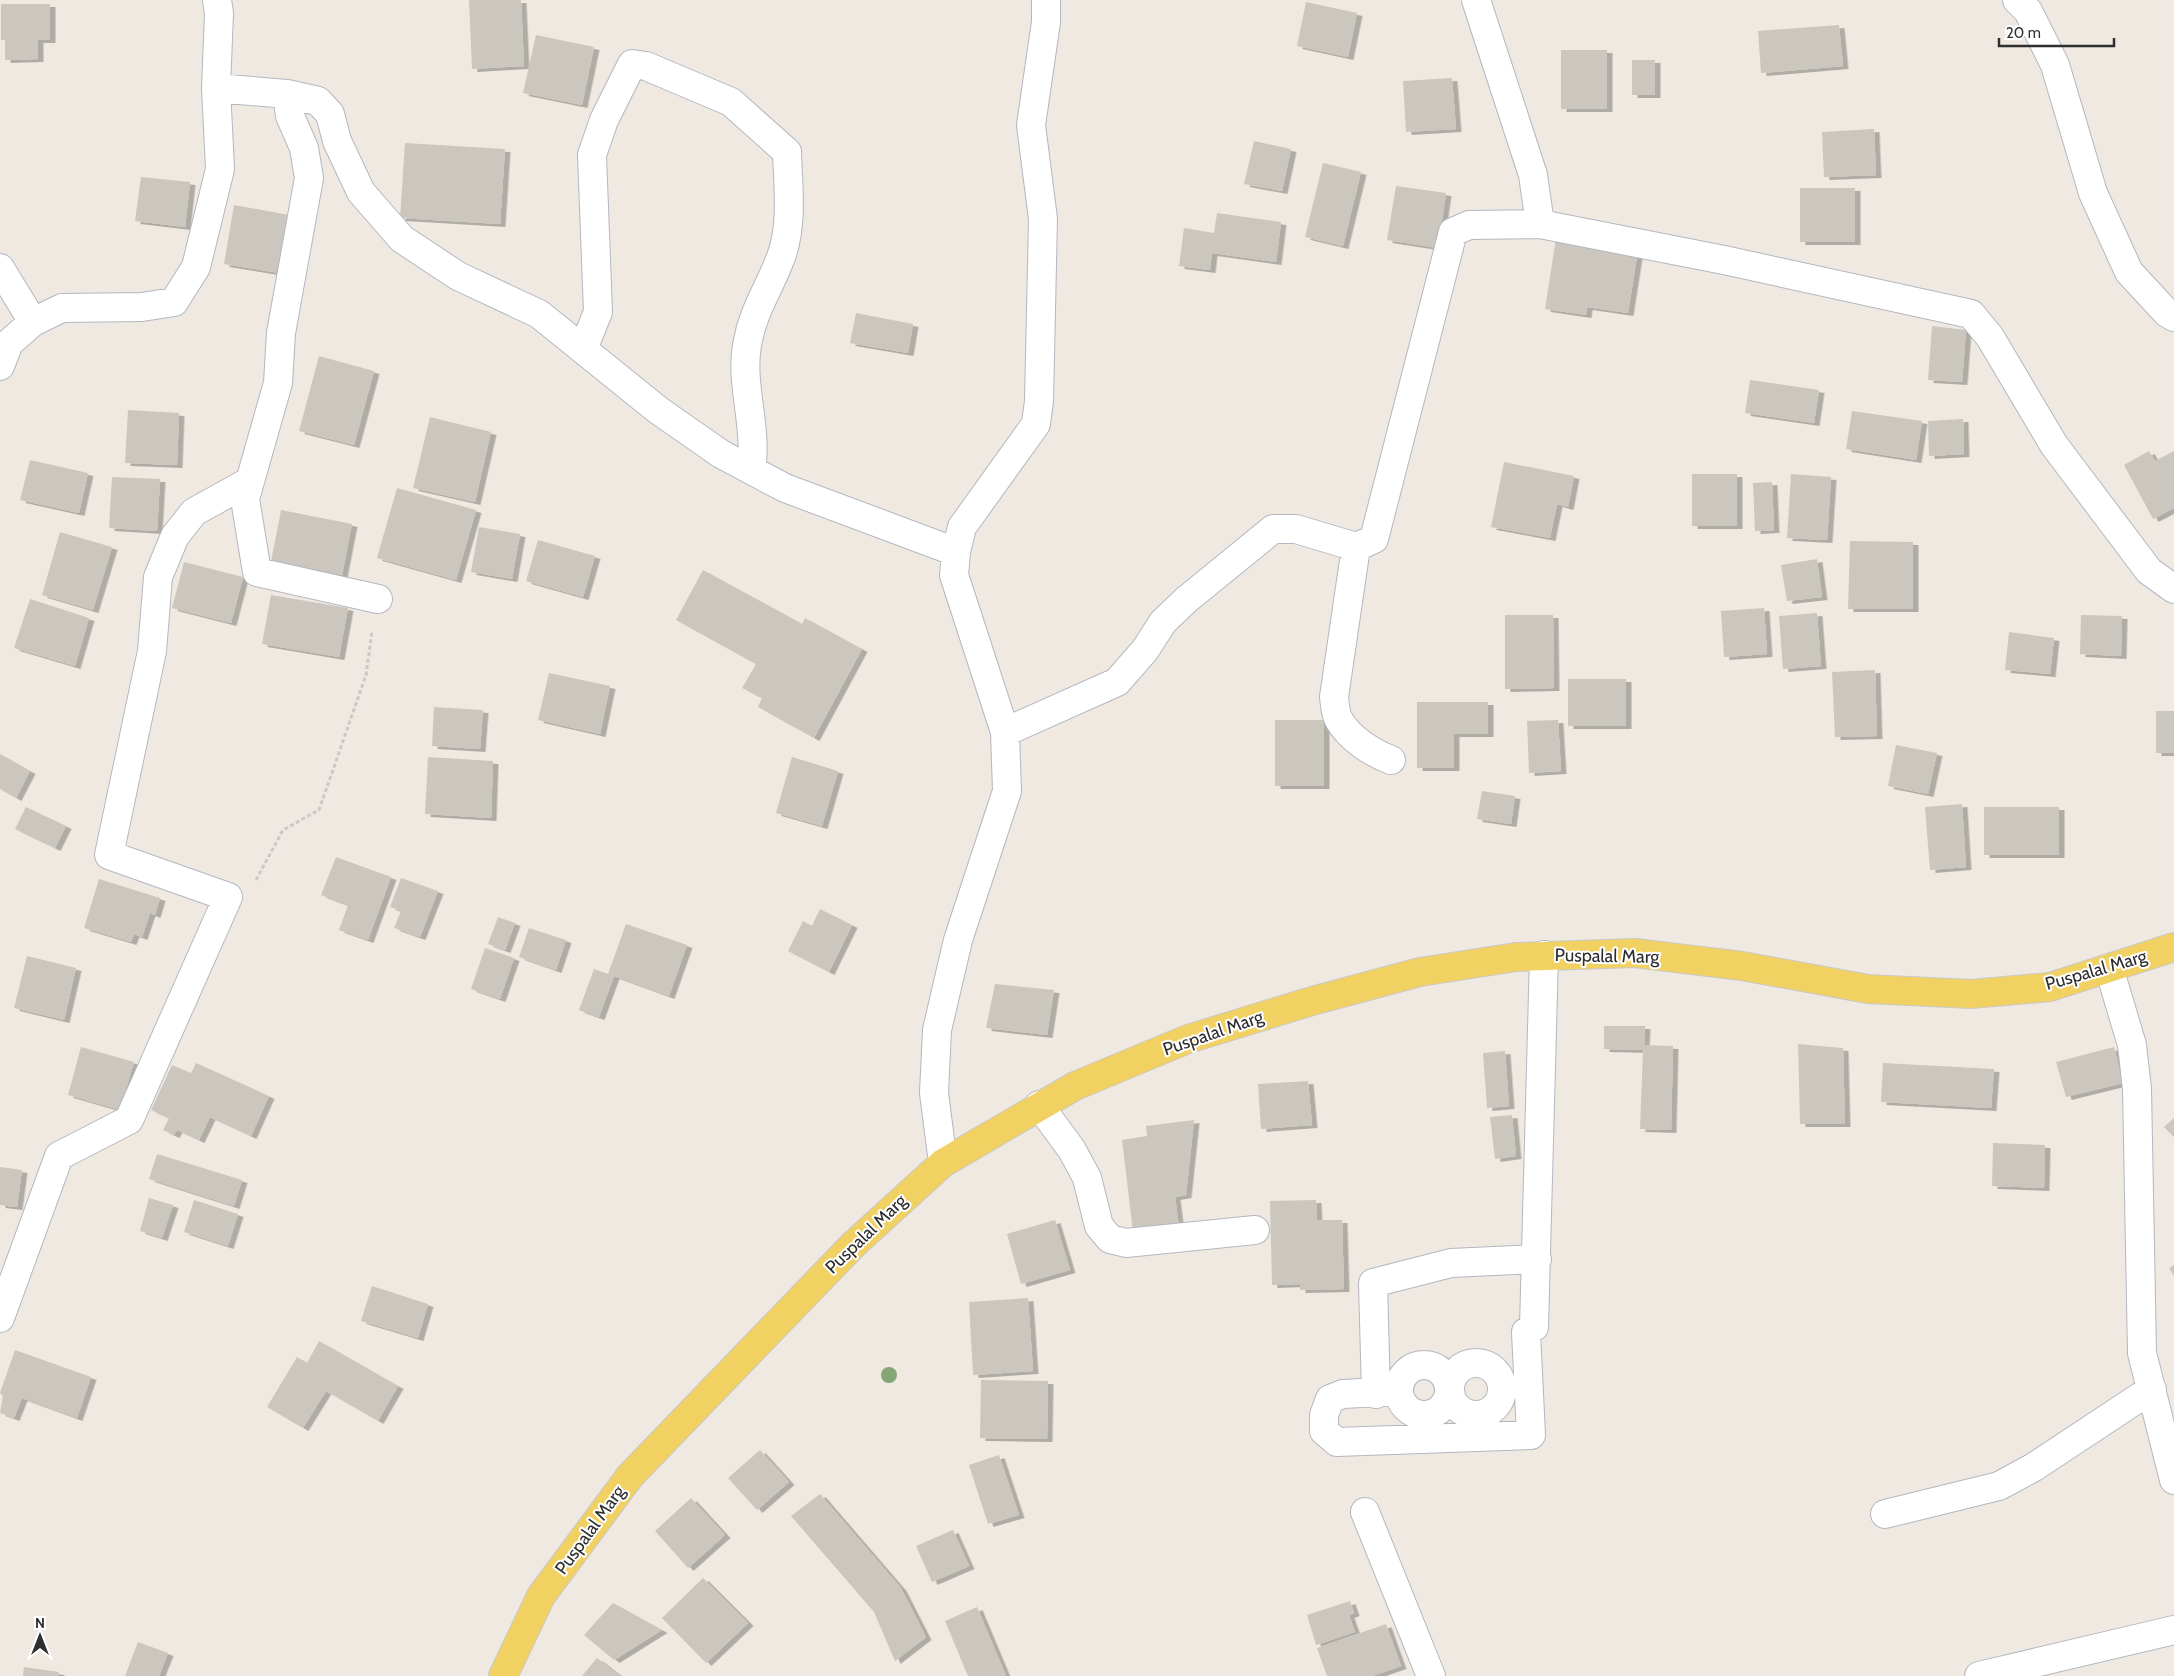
<svg xmlns="http://www.w3.org/2000/svg" width="2174" height="1676" viewBox="0 0 2174 1676" font-family="Cabin,sans-serif">
  <style>
    .building { fill: #cbc7bf; filter: url(#shadow) }
    .lines { fill: none; stroke-linecap: round; stroke-linejoin: round }
    .minor-casing { stroke: #b4b7c1; stroke-width: 30 }
    .major-casing { stroke: #c9c9c9; stroke-width: 30 }
    .path { stroke: #c9c9c9; stroke-width: 3; stroke-dasharray: 4 2.5; stroke-linecap: butt }
    .minor { stroke: #fff; stroke-width: 28 }
    .major { stroke: #f2d163; stroke-width: 28 }
    .tree { fill: #84a574 }
    .labels { text-anchor: middle; stroke-width: 4; stroke-linejoin: round; paint-order: stroke }
    .street-label { font-size: 18px; fill: #2e2e2e; stroke: #fff }
  </style>
  <defs>
    <filter id="shadow"><feDropShadow dx="5.5" dy="3" stdDeviation="0" flood-color="#0004"/></filter>
  </defs>
  <rect width="100%" height="100%" fill="#efe9e1"/>
  <path class="building" d="M469,0H521L524,66L472,69Z
    M1306,2L1357,13L1348,57L1297,46Z
    M1,4H50V40H38V59L5,60V40H1Z
    M1839,25L1843,66L1761,73L1758,31Z
    M536,35L594,47L582,105L523,93Z
    M1561,50H1607V109H1561Z
    M1632,60H1655V95H1632Z
    M1452,78L1456,129L1406,132L1403,81Z
    M1874,129L1876,175L1824,177L1822,132Z
    M1254,141L1291,149L1282,191L1244,184Z
    M405,143L505,149L500,224L400,218Z
    M1323,163L1361,172L1343,246L1305,237Z
    M141,177L190,182L185,227L135,221Z
    M1396,186L1446,193L1438,248L1387,240Z
    M1800,188H1855V242H1800Z
    M234,205L289,215L279,273L224,264Z
    M1217,213L1281,222L1276,262L1212,253L1210,270L1179,266L1184,228L1214,233Z
    M1556,238L1638,250L1628,313L1587,307L1586,315L1545,309Z
    M856,313L913,324L908,353L850,343Z
    M1932,326L1966,330L1962,382L1928,380Z
    M319,356L374,371L354,445L299,431Z
    M1750,380L1819,390L1814,423L1745,413Z
    M128,410L179,413L177,465L125,463Z
    M1852,411L1922,421L1916,460L1846,449Z
    M430,417L491,432L475,502L413,488Z
    M1963,419L1964,454L1929,456L1928,421Z
    M2149,451L2155,461L2174,451V508L2153,519L2124,465Z
    M30,460L88,473L79,513L20,500Z
    M1504,462L1574,476L1568,507L1557,504L1550,538L1491,527Z
    M1692,474H1737V526H1692Z
    M1791,474L1831,477L1827,540L1787,538Z
    M112,477L160,479L157,531L109,528Z
    M1772,482L1774,530L1755,531L1753,483Z
    M397,488L476,510L456,580L377,558Z
    M281,510L352,524L342,575L271,562Z
    M479,527L520,534L512,579L471,572Z
    M60,532L112,547L93,610L42,595Z
    M538,540L595,556L583,597L526,581Z
    M1850,541L1913,542V609H1848Z
    M1817,559L1822,597L1787,601L1781,565Z
    M184,562L243,577L231,623L172,608Z
    M703,570L802,624L805,618L862,649L814,738L758,707L762,698L742,688L756,664L676,620Z
    M271,595L348,608L339,657L262,644Z
    M30,599L89,618L75,666L14,648Z
    M1764,608L1767,654L1724,657L1721,611Z
    M1817,613L1821,666L1783,669L1779,616Z
    M1505,615H1553L1554,688L1505,689Z
    M2081,615L2122,616L2121,656L2080,654Z
    M2009,632L2054,638L2050,674L2005,670Z
    M1875,670L1877,736L1835,737L1832,672Z
    M549,673L610,686L600,734L538,720Z
    M1568,679H1626V726H1568Z
    M1417,702H1488V734H1454V768H1417Z
    M434,707L483,710L480,749L432,746Z
    M2156,711H2174V753H2156Z
    M1275,720H1324V786H1275Z
    M1558,720L1561,771L1529,773L1527,721Z
    M1896,745L1937,753L1928,794L1888,786Z
    M0,754L30,771L16,798L0,789Z
    M428,757L493,761L491,818L425,814Z
    M792,757L838,771L822,826L776,813Z
    M1482,791L1515,796L1511,824L1477,819Z
    M1962,804L1966,867L1930,870L1925,807Z
    M26,807L66,826L55,848L15,829Z
    M1984,807H2059V855H1984Z
    M336,857L391,877L368,940L339,930L348,905L321,895Z
    M401,878L438,891L420,937L394,928L401,911L390,907Z
    M99,879L160,898L155,915L150,913L142,937L134,934L131,942L84,928Z
    M820,909L852,925L829,972L788,951L803,921L812,926Z
    M498,917L515,923L505,950L488,944Z
    M626,924L687,945L669,996L614,976L599,1017L579,1010L594,969L608,974Z
    M529,928L566,940L556,970L519,957Z
    M485,948L514,958L500,999L471,989Z
    M27,956L76,968L64,1020L14,1008Z
    M995,984L1054,990L1047,1035L986,1028Z
    M1604,1026H1645L1644,1045L1673,1046L1671,1130L1640,1129L1643,1050L1604,1049Z
    M1798,1044L1843,1048L1845,1124H1800Z
    M81,1047L134,1062L120,1110L68,1095Z
    M2114,1047L2123,1083L2066,1097L2056,1062Z
    M1505,1051L1509,1106L1487,1108L1483,1053Z
    M196,1063L269,1096L251,1136L210,1117L199,1140L177,1130L174,1135L163,1130L169,1118L151,1110L172,1065L191,1073Z
    M1883,1063L1994,1069L1991,1108L1881,1102Z
    M1308,1081L1312,1125L1261,1129L1258,1084Z
    M1512,1115L1516,1156L1495,1159L1490,1117Z
    M2174,1118V1137L2164,1127Z
    M1194,1120L1186,1195L1175,1197L1179,1227L1133,1232L1122,1140L1147,1136L1146,1126Z
    M1993,1143L2045,1145L2044,1188L1992,1186Z
    M157,1154L242,1180L234,1206L149,1179Z
    M0,1167L22,1170L17,1207L0,1205Z
    M149,1198L173,1205L162,1238L140,1231Z
    M194,1200L238,1214L228,1246L184,1232Z
    M1316,1200L1317,1220H1342L1344,1289L1300,1290V1284L1272,1285L1270,1201Z
    M1055,1220L1070,1270L1021,1284L1007,1234Z
    M2174,1265V1276L2169,1268Z
    M372,1286L428,1304L418,1338L361,1321Z
    M1028,1298L1033,1371L973,1375L969,1302Z
    M319,1341L398,1386L378,1421L326,1391L303,1428L267,1407L297,1357L307,1363Z
    M15,1350L91,1377L77,1418L22,1398L14,1418L0,1413L3,1396L0,1393Z
    M981,1380L1048,1381L1047,1439L980,1438Z
    M760,1450L789,1482L757,1510L728,1478Z
    M999,1455L1019,1515L988,1524L969,1465Z
    M820,1494L901,1588L926,1637L895,1661L874,1612L791,1516Z
    M691,1498L725,1535L688,1568L655,1531Z
    M953,1530L969,1566L932,1582L916,1546Z
    M703,1578L748,1623L706,1663L662,1618Z
    M1350,1601L1354,1613L1349,1615L1355,1632L1316,1645L1307,1615Z
    M613,1603L662,1630L614,1660L584,1635Z
    M977,1607L1006,1676H968L945,1621Z
    M1386,1624L1401,1666L1372,1676H1327L1317,1648Z
    M138,1642L168,1653L159,1676H125Z
    M597,1658L620,1676H582Z
    M24,1667L59,1672L58,1676H23Z"/>
  <g class="lines">
    <defs>
      <path id="minor" d="M1476,0L1533,175L1540,224L1724,260L1971,314L1990,337L2054,445L2149,571L2174,589
        M2017,0L2028,11L2055,65L2093,193L2129,272L2167,313L2174,317
        M216,88L287,94L318,101L330,114L337,141L361,192L402,239L458,276L539,314L658,410L721,454L785,488L956,552
        M287,94L290,116L304,148L309,178L281,333L278,383L245,499L257,572L378,599
        M0,268L33,322
        M583,349L598,312L592,155L604,120L632,64L646,66L731,102L787,152C788,186 793,224 781,257C769,289 753,310 747,345C740,385 758,428 751,470
        M0,366L9,343L33,322L62,308L142,307L174,302L196,267L220,169L216,88L219,13L217,0
        M1356,547L1374,539L1453,232L1469,225L1540,224
        M1005,732L1117,682L1145,650L1163,622L1186,600L1273,529H1296L1356,547L1334,697C1335,704 1335,714 1339,720C1349,738 1372,753 1391,760
        M2109,968L2132,1045L2137,1089L2142,1353L2174,1480
        M1039,1105L1072,1150L1087,1178L1099,1226L1110,1239L1126,1243L1255,1230
        M943,1163L934,1093L937,1030L958,940L1007,791L1005,732L954,575L956,552L962,527L1036,424L1039,401L1043,219L1031,125L1046,22V0
        M0,1318L59,1156L129,1120L228,897L109,855L152,651L158,577L175,536L194,512L250,481
        M1450 1389a26 26 0 1 1 52 0a26 26 0 1 1-52 0Z
        M1399 1390a25 25 0 1 1 50 0a25 25 0 1 1-50 0Z
        M1398,1391L1343,1394L1330,1399L1324,1415V1431L1337,1442L1531,1435L1526,1332L1534,1327L1544,955
        M1376,1394L1373,1283L1451,1263L1537,1259
        M1365,1512L1431,1676
        M1885,1514L1999,1486L2034,1467L2152,1389
        M1979,1676L2174,1630"/>
      <path id="major" d="M503,1676L541,1596L630,1476L853,1245L943,1163L1075,1086L1188,1039L1312,1001L1420,972L1516,957L1635,953L1742,966L1868,989L1971,994L2050,987L2174,947"/>
    </defs>
    <use href="#minor" class="minor-casing"/>
    <use href="#major" class="major-casing"/>
    <path class="path" d="M256,880L283,830L319,810L366,675L372,632"/>
    <use href="#minor" class="minor"/>
    <use href="#major" class="major"/>
  </g>
  <circle class="tree" cx="889" cy="1375" r="8"/>
  <g class="labels">
    <g class="street-label">
      <text transform="translate(1607 956) rotate(1)" y="6">Puspalal Marg</text>
      <text transform="translate(2096 970) rotate(-16)" y="6">Puspalal Marg</text>
      <text transform="translate(1213 1033) rotate(-19)" y="6">Puspalal Marg</text>
      <text transform="translate(866 1234) rotate(-44)" y="6">Puspalal Marg</text>
      <text transform="translate(590 1530) rotate(-54)" y="6">Puspalal Marg</text>
    </g>
  </g>
  <g transform="translate(40 1636)" stroke="#ffffff" stroke-width="4" paint-order="stroke">
  <path d="M0-4L9 19L0 12L-9 19Z" fill="#2e2e2e"/>
  <text y="-8" font-size="14" font-weight="bold" text-anchor="middle" fill="#2e2e2e">N</text>
  </g>
  <path d="M1999 38v8h115v-8" fill="none" stroke="#2e2e2e" stroke-width="2.5"/>
  <text x="2006" y="38" font-size="15" fill="#2e2e2e" stroke="#ffffff" stroke-width="4" paint-order="stroke">20 m</text>
</svg>
